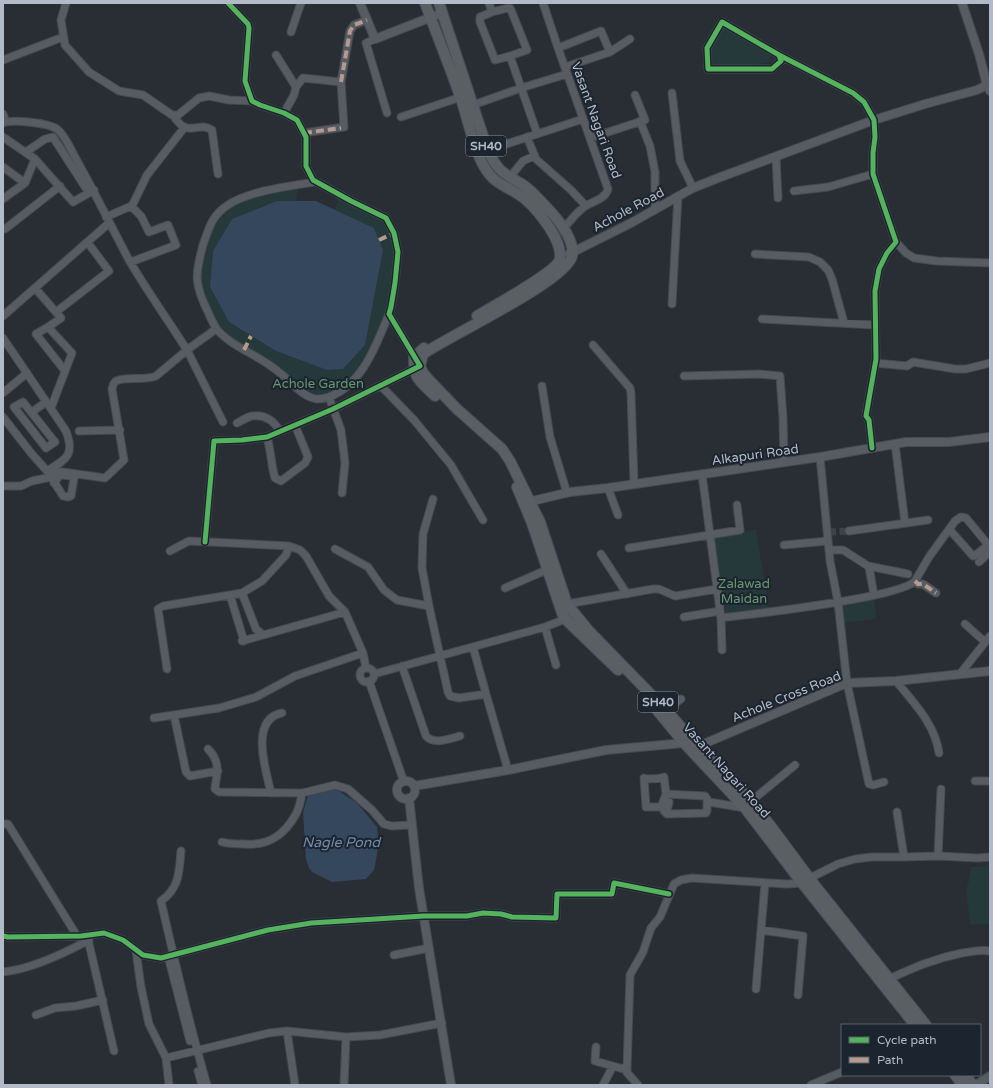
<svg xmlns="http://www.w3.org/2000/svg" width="993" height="1088" viewBox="0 0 993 1088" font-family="'Varela Round',sans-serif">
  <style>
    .green { fill: #25383a }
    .water { fill: #35475d }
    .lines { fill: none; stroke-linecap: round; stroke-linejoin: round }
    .minor-tunnel { stroke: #3d434a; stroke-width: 7; stroke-dasharray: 7 3.5; stroke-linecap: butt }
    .minor-casing { stroke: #464a4f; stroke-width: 9 }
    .tertiary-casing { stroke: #464a4f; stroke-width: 10 }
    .primary-casing { stroke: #454a51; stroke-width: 12 }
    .minor { stroke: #575c63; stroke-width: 7 }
    .tertiary { stroke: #575c63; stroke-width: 8 }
    .primary { stroke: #5a5f64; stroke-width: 10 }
    .quiet { stroke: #b69a8f; stroke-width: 4; stroke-dasharray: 8 4; stroke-linecap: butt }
    .cycleway-casing { stroke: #1b242f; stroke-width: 8 }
    .cycleway { stroke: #56b35d; stroke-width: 5 }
    .labels { text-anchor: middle; stroke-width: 4; stroke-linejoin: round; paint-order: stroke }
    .shield { fill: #1b242f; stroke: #848d99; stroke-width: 1 }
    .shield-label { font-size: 12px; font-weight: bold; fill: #b1bac6 }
    .street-label { font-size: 13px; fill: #b1bac6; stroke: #1b242f }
    .park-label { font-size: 13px; fill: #699771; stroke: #1b242f }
    .water-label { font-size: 14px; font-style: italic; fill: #728caa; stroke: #1b242f }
  </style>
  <rect width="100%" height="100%" fill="#282e34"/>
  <path class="green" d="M723,26L769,52L770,61C763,65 756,62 750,67H711L710,48Z
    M298,187L296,201H277L210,287L229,322L276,351L327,370L374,228L335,210L339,195L386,218L398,252L391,307L362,370L343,389L316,399L216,329L200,297L197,270L218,213L244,197Z
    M756,529L769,610L725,616L714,537Z
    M874,596L876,619L842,623L840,603Z
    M990,866V924L970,925L966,888L968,885L971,867Z"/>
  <path class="water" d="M277,201H316L374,228L383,250L365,345L343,369L327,370L276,351L229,322L210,287L213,251L232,219Z
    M336,789L357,803L377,827L378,837L377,855L374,870L366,879L332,882L312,872L309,868L306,859L303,813L308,795Z"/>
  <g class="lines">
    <path class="minor-tunnel" d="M829,532L849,531"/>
    <defs>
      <path id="minor" d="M66,3L61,20L65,45L89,72L119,91L143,95L172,115H178L199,98L209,96L229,100L252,101
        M489,3L492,12L480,17V22L495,60L510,56L537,133
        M543,3L558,48L608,189C605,200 592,201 584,207C577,212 570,221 564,228
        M492,12L508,8H510L511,10L527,50L510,56
        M291,32L301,3
        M375,39L366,43L387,113
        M558,48L601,31L610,52
        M276,55L296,87L294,95L284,113
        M779,55L781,61L772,69H708L707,48L722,22L779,55L853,93L864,102L874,120L875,137L873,153V174L896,242L887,253L879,269L875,291L876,359L866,416L869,420L872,448
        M3,60L63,37
        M565,67L610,52L630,39
        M341,82L350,31L354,25L367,20
        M296,87L303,78L341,82L344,127L304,133
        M672,93L680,161L693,188
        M473,105L521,88L567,74
        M3,114L6,122
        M173,115C188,140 197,120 212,130L218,174
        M401,117L464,96
        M640,121L650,146L655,172V210
        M3,123C13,119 48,123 57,129C65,135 70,148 75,157C94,191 111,226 129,260C147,291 168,320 187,350L216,329
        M3,137L35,159L73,202L94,190
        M527,137L536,159L571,190L586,206
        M590,138L645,120L635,95
        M488,150L583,119
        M26,152L45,139L53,137L89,193
        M776,157L778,198
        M3,167L25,183
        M510,177L523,161L534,156
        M315,182C290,186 248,191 228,205C212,215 209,228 203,245C195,274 194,284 208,312C210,317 213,323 216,328C225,341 247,351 260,359C270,365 281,373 289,381C297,388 306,398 317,399C320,399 326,398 329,397C363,384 376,345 389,314
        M794,191L828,187L873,174
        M3,199L25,183L35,159
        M131,206L141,216L149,232L168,225L176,245L131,262
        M106,217L131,206L133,204L147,175L184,128
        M3,229H5L60,186
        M896,242L906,253L914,258L937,261L990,263
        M755,254L809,257L820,262L828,270L832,279L844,323
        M35,288L61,318L48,327L72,353L51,408
        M672,304L678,196
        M56,312L109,271L91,247
        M3,316L109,223
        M762,319L875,325
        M48,327L36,334L65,371
        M3,338L66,431C75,455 67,459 47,471L31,453L3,417
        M593,345L630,388L631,393L634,483
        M875,363L907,366L913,362L955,369H966L990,363
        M684,376L760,374L780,376L783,418L784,462
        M381,386L414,420L451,465L483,520
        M542,386L550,437L567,493
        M3,393L27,373
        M329,397L341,430L345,463L342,493
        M23,402L55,442L46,448L14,407Z
        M32,412L46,402
        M237,423C241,421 247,417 252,416C265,414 274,421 280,431
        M79,431L120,430
        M267,437C271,450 271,465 275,478L281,481L305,463L308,457L295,425
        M895,444L905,523
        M820,457L830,561L838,602L847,683L869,784L873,785L884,782
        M702,474L721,618C751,614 900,598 915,581L929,557L955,521L961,517L966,518L990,547
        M51,477L63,496L68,497L71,496L74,478L72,476L60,475L54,483
        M3,486H21L32,481L51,477L57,472H63L105,478L124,460L112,389C113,386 113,383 116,381C125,376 145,381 156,376L187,350L223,422
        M608,488L618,515
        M433,499L423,534L422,568L429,606L448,692L450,696L459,698L486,694L508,770
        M949,529L973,556L976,555L988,545
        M849,531L928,520
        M205,542L214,441L242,440L267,437L333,409L420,366L389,314L391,307L395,283L398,252L394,233L386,218L351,201L313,180L306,166V137L297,120L284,113L260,105L252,101L245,81L249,28L248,24L228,3
        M784,545L828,541
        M629,548L740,530L737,505
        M335,549L368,567L384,590L397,600L429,606
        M829,550H843L868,566L908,574
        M170,551L189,541L289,546L300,550L306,556L329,596L345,612L363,653L366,668
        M601,554L627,594
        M979,562L990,552
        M869,567L874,595
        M915,581L918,584H923L936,593
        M505,588L551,568
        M242,593L256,629L263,635
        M230,595L244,641
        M567,604L653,589H659L675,596L717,589
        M684,617L720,611
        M721,618L722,650
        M965,624L985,642
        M545,627L556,665
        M242,641L345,612
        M473,647L486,694
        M402,666L426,736C434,745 449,739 460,736
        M360 675a7 7 0 1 1 14 0a7 7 0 1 1-14 0Z
        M167,669L158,609L163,606L242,593L262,581L286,555L289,546
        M374,674L545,627L568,618
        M960,674L990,636
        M369,681L404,782
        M896,681C914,703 935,724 939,753
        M666,710L681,699
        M174,715L186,772L190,776L218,771
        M154,718L219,708L256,697L295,676L363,653
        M208,749C214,755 218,764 217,773C217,779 215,783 215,789L219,792L302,793
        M664,777L666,794L661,807H646L644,778L646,779C653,778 658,780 664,777Z
        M975,781H990
        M271,793C266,771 249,719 282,713
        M666,794L705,796L709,802L745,808
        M669,802L668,807L664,811L667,814L706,813L707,811V801
        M750,802L795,765
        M897,812L904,857L938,856L978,858L990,857
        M3,824H8L77,936
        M222,842C229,844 236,844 244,844C268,846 284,836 296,814C299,808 301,800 302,793L335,785L348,789L372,810L384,824L392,826L411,825
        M181,851C179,871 180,888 161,901C175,962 189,1024 207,1085
        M938,856L941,789
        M761,930L803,936L798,995
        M87,935L114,1051
        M3,936L8,937L81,936L104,933L123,940L143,955L161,958L268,930L311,923L424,916H467L483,913L501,914L512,917L556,918L557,894H612L614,883L669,894
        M136,951L141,987L149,1024L166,1058L169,1085
        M394,955L429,948
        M168,956L190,1041
        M3,972C32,969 63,954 89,940
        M887,982L889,979C915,967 933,959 962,953C971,952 981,949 990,951
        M756,989L765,883
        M36,1015L55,1008L76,1006L103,1000
        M287,1031L295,1085
        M596,1047L595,1061L627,1070L630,975L643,952L651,928L660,917L674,884L681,880L692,878L787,884L802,883L810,878L838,864L855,859L872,857H904
        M166,1058L269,1033L287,1031L346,1037L380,1035L442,1023
        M623,1068L638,1085
        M198,1071L202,1085
        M344,1085L346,1037
        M603,1085L613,1066
        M811,1085L842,1072"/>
      <path id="tertiary" d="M360,3L375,39L442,13
        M962,3L979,54L987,85
        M569,254L631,223L693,188L718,178L874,120L925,104L977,90L987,85L990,91
        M524,503L570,492L608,488L820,457L906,442H949L990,437
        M694,748L847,683L896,681L990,671
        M397 790a9 9 0 1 1 18 0a9 9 0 1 1-18 0Z
        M414,786L508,770L606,750L684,743L688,741
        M409,798L419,888L451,1085
        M976,1085L990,1076"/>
      <path id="primary" d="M425,3C437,35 450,67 461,99C469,122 475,158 490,175C497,184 509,188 518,194C534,204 562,238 560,258C559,271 490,308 477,316
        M439,3L485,142C488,150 491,159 497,166C504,176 517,180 526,187C536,195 544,205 552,213C561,223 575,242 572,256C567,281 448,336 423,354L420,366L423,373L430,381L457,409L502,449L510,461L540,522L567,604L589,631L666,710L698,746L730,777L770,825L813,883L926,1025
        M424,348L414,357C413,379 420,381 435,396
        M517,487L532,523L562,613L565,619L618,670
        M652,704L684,743L745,808L802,883L915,1025
        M955,1075L963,1085
        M965,1075L973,1085"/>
    </defs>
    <use href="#minor" class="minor-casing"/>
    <use href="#tertiary" class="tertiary-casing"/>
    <use href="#primary" class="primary-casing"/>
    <use href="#minor" class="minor"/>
    <use href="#tertiary" class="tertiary"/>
    <use href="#primary" class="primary"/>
    <path class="quiet" d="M341,82L350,31L354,25L367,20
      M304,133L341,128
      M379,240L394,233
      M244,350L251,336
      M915,581L918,584H923L936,593"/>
    <defs>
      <path id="cycleway" d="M779,55L781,61L772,69H708L707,48L722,22L779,55L853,93L864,102L874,120L875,137L873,153V174L896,242L887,253L879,269L875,291L876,359L866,416L869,420L872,448
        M205,542L214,441L242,440L267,437L333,409L420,366L389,314L391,307L395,283L398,252L394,233L386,218L351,201L313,180L306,166V137L297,120L284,113L260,105L252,101L245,81L249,28L248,24L228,3
        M3,936L8,937L81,936L104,933L123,940L143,955L161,958L268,930L311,923L424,916H467L483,913L501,914L512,917L556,918L557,894H612L614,883L669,894"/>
    </defs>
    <use href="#cycleway" class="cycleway-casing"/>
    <use href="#cycleway" class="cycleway"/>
  </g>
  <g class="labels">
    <g class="shield">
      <rect x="466" y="136" width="40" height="20" rx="3"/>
      <rect x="638" y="692" width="40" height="20" rx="3"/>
    </g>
    <g class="shield-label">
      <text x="486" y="150">SH40</text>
      <text x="658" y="706">SH40</text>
    </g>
    <g class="street-label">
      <text transform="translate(597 120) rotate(70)" y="5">Vasant Nagari Road</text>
      <text transform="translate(628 209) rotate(-28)" y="5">Achole Road</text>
      <text transform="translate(755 454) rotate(-8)" y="5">Alkapuri Road</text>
      <text transform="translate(786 696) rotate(-22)" y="5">Achole Cross Road</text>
      <text transform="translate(727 770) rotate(48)" y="5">Vasant Nagari Road</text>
    </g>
    <g class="park-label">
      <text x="318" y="388">Achole Garden</text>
      <text x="744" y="588">Zalawad<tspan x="744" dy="15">Maidan</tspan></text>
    </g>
    <g class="water-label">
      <text x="341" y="847">Nagle Pond</text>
    </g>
  </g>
  <rect width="993" height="1088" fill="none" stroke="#b1bac6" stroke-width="8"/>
  <rect x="841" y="1024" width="140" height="52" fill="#1b242f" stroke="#57606b"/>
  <rect x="849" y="1037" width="20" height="6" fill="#56b35d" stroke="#57606b"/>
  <text x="877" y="1044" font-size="12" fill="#b1bac6">Cycle path</text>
  <rect x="849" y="1057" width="20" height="6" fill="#b69a8f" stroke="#57606b"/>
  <text x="877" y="1064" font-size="12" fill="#b1bac6">Path</text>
</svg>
